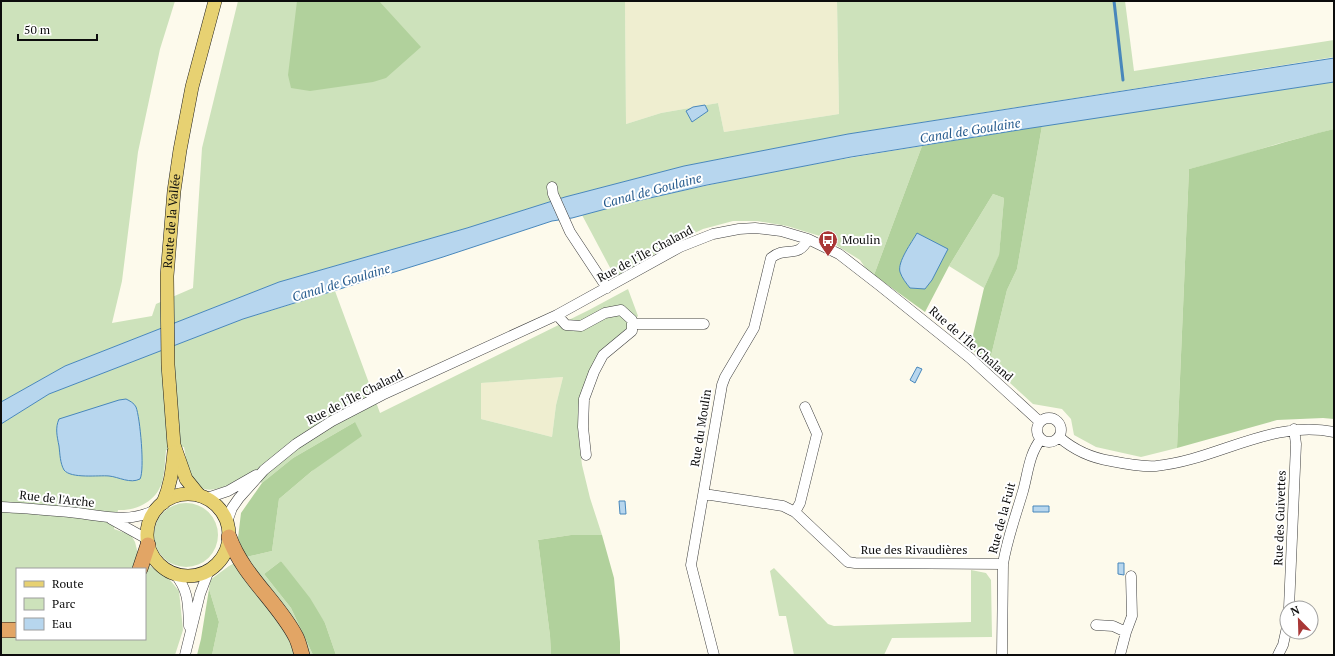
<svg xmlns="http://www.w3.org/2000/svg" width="1335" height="656" viewBox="0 0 1335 656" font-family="'PT Serif',serif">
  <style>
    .farmland { fill: #efeed0 }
    .green { fill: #cde2bb; fill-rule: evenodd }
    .forest { fill: #b1d19c }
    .water { fill: #b7d6ee; stroke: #4887bb }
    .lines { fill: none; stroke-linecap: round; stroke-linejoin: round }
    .stream { stroke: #4887bb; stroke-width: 3 }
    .minor-casing { stroke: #3f3f3f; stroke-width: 11 }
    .major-casing { stroke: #1d1d1d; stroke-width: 14 }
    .highway-casing { stroke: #1d1d1d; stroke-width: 16 }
    .minor { stroke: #fff; stroke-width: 10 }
    .major { stroke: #e7d172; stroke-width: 13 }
    .highway { stroke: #e2a565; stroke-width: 15 }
    .labels { text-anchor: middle; stroke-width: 4; stroke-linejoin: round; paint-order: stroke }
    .street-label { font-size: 12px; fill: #0c0c0c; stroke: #fff }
    .poi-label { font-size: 12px; fill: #0c0c0c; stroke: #fff; text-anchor: start }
    .water-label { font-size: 13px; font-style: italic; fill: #255a8d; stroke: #fff }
  </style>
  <rect width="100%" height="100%" fill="#fdfaec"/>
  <path class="farmland" d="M625,1H837L839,114L724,132L718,103L661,113L626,124Z
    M563,377L556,405L552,437L481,419L480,383Z"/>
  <path class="green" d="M1,1H175L160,49L138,152L122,281L112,323L152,316L156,304L193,288L202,148L238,1H625L626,124L661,113L718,103L724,132L839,114L837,1H1125L1134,71L1334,40V57L848,134L684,166L565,197L467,228L279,282L65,366L1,402Z
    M1334,82V129L1277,144L1229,159L1189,169L1177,448L1141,457L1096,447L1074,435L1071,419L1062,409L1033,404L989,364L1007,290L1017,269L1042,126Z
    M922,146L874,275L866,269L860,260L823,237L787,226L757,221H733L703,229L667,246L631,270L615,277L582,215C694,186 808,164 922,146Z
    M993,194L1004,198L999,256L984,288L949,266Z
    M628,289L638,316L624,331L600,353L584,386L578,407V433L582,465L590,498L602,535H571L538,540L550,636L551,655H336L325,623L281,561L264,574L291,608L313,655H212L219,622L209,589L210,580L229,566L246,557L272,551L279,499L312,471L355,422L293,458L262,483L249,474C234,483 203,502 191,478C187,469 186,457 184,447L166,450C165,459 165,469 163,478C159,500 138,511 118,510L114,529L131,535L135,542L138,554L149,565L170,580L179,591L183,630L175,655H1V424L49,394L243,319L335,291L380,413L589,310ZM563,377L556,405L552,437L481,419V383ZM17,569H145V639H17Z
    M154 535a32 32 0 1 1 64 0a32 32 0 1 1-64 0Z
    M774,568L828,624L834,626L971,622V570L986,573L991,580L992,637L892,638L884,655H794L786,616H779L770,571Z"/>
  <path class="forest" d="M297,1H379L421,47L386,78L373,82L310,91L291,88L288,75Z
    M1042,126L1017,269L1007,290L989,364L970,348L984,288L999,255L1004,198L993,194L949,266L925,312L874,275L922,146Z
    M1334,129V419L1323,418L1277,420L1177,448L1189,169C1237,157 1285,141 1334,129Z
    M355,422L362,436L312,471L279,499L272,551L246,557L238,538L241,513L262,483L293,458Z
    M571,535H602L614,578L620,642V655H551L550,636L538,540Z
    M281,561L310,598L325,623L336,655H313L291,608L264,574Z
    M209,589L219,622L212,655H197L201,639Z"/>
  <path class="water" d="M1334,58V82L1025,129L851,157L707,185L628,203L572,218L552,221L443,257L243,319L49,394L1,424V402L65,366L279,282L467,228L565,197L684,166L848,134Z
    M705,105L708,111L692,122L686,111L693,107Z
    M917,233L948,249L932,280L925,289L910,288C906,283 902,278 900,272C897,262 912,242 917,233Z
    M917,367L922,369L915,383L910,380Z
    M126,399C130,401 134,403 136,407C140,417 145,470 140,479C130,484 119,477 109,476C99,475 71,479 64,470C60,463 60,454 59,446C57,436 55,428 59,419L119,400Z
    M619,501H625L626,514H620Z
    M1033,506H1049V512H1033Z
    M1118,563H1124V575L1118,574Z"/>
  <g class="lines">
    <path class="stream" d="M1114,1L1123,80"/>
    <defs>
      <path id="minor" d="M552,187L553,194L570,232L607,288
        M557,315L566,325L581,326L605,313L621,310L632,320V331L603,355L594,372L584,399L583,427L586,455
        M632,324H704
        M1037 430a12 12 0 1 1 24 0a12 12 0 1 1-24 0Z
        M1059,437C1074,450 1092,458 1111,461C1126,464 1141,467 1156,466C1217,460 1271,419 1334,432
        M704,494L783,506L795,512L848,562L855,563L1003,564
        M207,498L228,491L256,475
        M1,507C24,508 46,510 69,512C101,515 127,525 157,509
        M795,512L800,503L817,434L805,407
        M111,519L147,539
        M227,522L232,508L239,498L264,470L296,444L332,421L382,395L557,315L680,247L713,234L739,229L755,228L781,231L808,239L839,254L879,285L970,358L1040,422
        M175,574C189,591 188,604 189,626
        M1289,608L1296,444L1294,429
        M1096,625L1113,626L1126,632
        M185,655L200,594L209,570
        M714,655L691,565L722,385L725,377L754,328L771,258C786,245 798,260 808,239
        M1002,655L1003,564C1007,539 1016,515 1023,491C1028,473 1029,454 1041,439
        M1120,655L1126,632L1132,616L1131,576
        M1278,655L1283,645L1287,627"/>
      <g id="major">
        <circle cx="188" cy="535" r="41"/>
        <path id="s1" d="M199,495L186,479L174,445L168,365L167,276L174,191L180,150L192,87L215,1"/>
        <path d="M163,503C171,484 172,471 174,452"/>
      </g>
      <path id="highway" d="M229,537C243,576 278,602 296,637C299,643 300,649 302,655
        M140,569L148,545
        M1,630H17"/>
    </defs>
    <use href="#minor" class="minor-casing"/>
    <use href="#major" class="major-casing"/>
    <use href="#highway" class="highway-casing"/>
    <use href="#minor" class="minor"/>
    <use href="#major" class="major"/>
    <use href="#highway" class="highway"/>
  </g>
  <defs>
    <symbol id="bus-pin" viewBox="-11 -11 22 30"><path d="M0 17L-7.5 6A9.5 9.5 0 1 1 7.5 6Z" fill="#a93736" stroke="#fff"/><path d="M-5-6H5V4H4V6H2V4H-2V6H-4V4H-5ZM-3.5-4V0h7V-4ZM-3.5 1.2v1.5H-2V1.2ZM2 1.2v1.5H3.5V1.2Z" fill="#fff"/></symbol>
  </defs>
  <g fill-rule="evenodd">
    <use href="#bus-pin" x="817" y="229" width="22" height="30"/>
  </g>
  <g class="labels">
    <g class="street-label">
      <text dy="4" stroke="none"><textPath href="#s1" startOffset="281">Route de la Vallée</textPath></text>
      <text transform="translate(645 254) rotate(-28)" y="4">Rue de l'Île Chaland</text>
      <text transform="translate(971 344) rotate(41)" y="4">Rue de l'Île Chaland</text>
      <text transform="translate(355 397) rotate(-27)" y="4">Rue de l'Île Chaland</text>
      <text transform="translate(701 428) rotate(-81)" y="4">Rue du Moulin</text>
      <text transform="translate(57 499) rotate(6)" y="4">Rue de l'Arche</text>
      <text transform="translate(1002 518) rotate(-75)" y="4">Rue de la Fuit</text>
      <text transform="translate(1280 518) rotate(-88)" y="4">Rue des Guivettes</text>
      <text x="914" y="554">Rue des Rivaudières</text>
    </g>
    <g class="poi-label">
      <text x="842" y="244">Moulin</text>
    </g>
    <g class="water-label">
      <text transform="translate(970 130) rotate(-9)" y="5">Canal de Goulaine</text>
      <text transform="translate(652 190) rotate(-15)" y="5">Canal de Goulaine</text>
      <text transform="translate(341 282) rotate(-17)" y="5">Canal de Goulaine</text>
    </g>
  </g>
  <rect width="1335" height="656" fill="none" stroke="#0c0c0c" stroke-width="4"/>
  <rect x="16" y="568" width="130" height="72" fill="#ffffff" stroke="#9e9e9e"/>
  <rect x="24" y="581" width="20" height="6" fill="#e7d172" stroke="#9e9e9e"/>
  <text x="52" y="588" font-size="12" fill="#0c0c0c">Route</text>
  <rect x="24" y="598" width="20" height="12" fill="#cde2bb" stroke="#9e9e9e"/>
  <text x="52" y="608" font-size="12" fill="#0c0c0c">Parc</text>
  <rect x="24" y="618" width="20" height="12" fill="#b7d6ee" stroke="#9e9e9e"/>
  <text x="52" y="628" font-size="12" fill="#0c0c0c">Eau</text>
  <g transform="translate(1299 620) rotate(337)"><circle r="19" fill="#ffffff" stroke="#9e9e9e"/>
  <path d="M0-3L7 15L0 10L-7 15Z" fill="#a93736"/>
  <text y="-6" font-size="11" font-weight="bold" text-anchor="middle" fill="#0c0c0c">N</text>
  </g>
  <path d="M18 34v6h79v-6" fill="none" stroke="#0c0c0c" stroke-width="2"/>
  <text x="24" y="34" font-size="12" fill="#0c0c0c" stroke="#ffffff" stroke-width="3" paint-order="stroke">50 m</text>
</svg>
